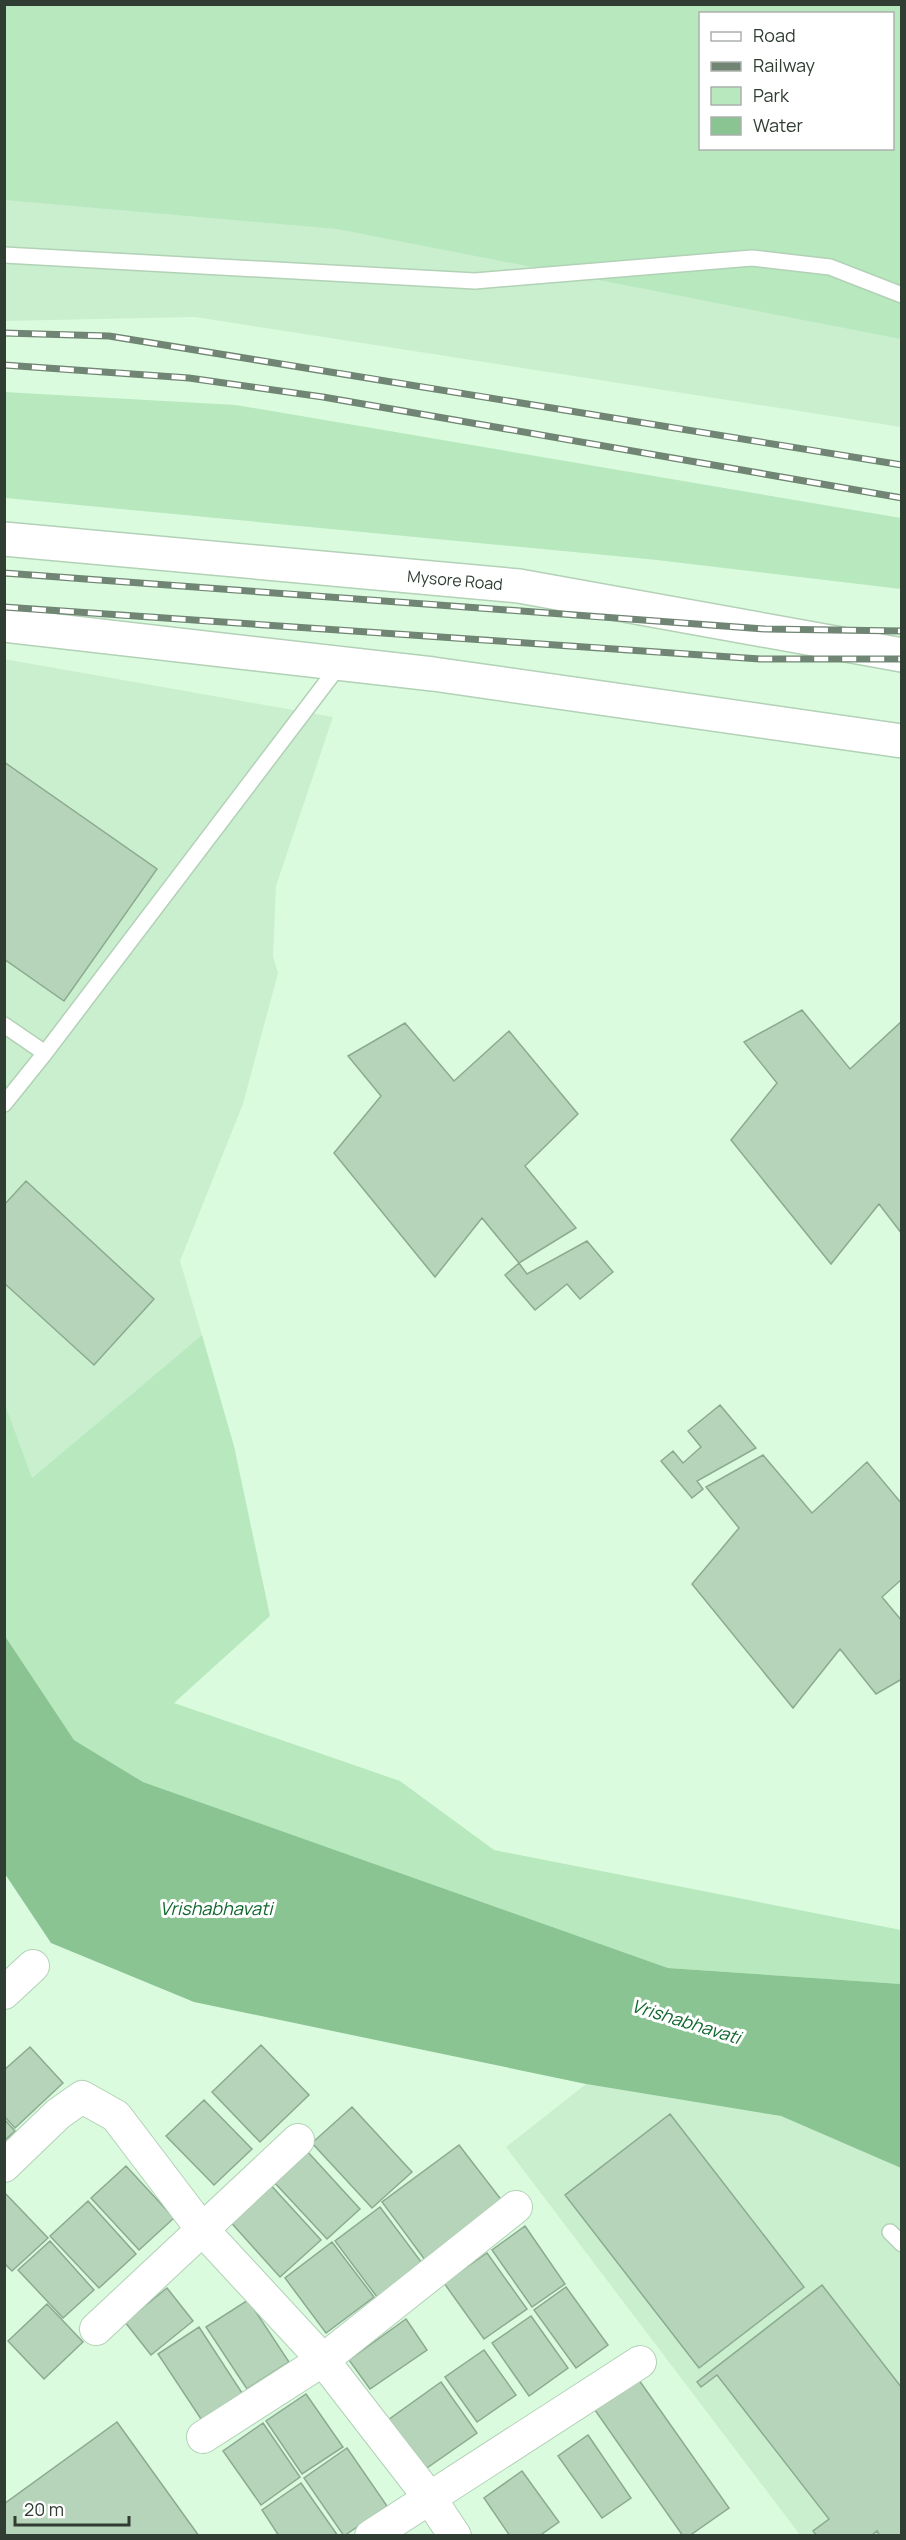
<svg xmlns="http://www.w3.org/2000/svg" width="906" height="2540" viewBox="0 0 906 2540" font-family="Manrope,sans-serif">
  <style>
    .built { fill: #caefcf; fill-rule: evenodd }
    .green { fill: #b7e8be; fill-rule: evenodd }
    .water { fill: #89c492 }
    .building { fill: #b5d4b9; stroke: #8caa90; stroke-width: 1.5 }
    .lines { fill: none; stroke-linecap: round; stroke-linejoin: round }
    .lane-casing { stroke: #b2d1b6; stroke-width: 18 }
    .street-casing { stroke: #b2d1b6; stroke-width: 34 }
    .highway-casing { stroke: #b2d1b6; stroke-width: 36 }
    .lane { stroke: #fff; stroke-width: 15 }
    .street { stroke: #fff; stroke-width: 32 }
    .highway { stroke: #fff; stroke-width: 33 }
    .rail-casing { stroke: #708573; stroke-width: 7 }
    .rail { stroke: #fff; stroke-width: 4.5; stroke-dasharray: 14; stroke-linecap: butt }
    .labels { text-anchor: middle; stroke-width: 6; stroke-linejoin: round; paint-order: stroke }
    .street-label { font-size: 16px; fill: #303d32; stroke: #fff }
    .water-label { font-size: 18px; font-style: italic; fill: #0f692d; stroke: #fff }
  </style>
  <rect width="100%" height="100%" fill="#dbfbdf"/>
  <path class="built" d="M4,5H901V427L195,317L5,321ZM700,14H892V148H700Z
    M4,659L333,717L276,886L273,956L278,973L243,1104L180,1261L202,1335L31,1479L4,1402Z
    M586,2084L781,2116L901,2168V2535H800L506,2147Z"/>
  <path class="green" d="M4,5H901V339L337,229L5,200ZM700,14H892V148H700Z
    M4,392L236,405L901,518V589L657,560L5,498Z
    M202,1335L234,1446L270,1616L174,1703L400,1781L494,1850L901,1930V1984L668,1968L143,1782L74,1740L5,1636L4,1402L32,1478Z"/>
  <path class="water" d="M5,1636L74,1740L143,1782L668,1968L901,1984V2168L781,2116L586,2084L194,2002L51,1943L5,1874Z"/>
  <path class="building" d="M4,762L157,869L64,1001L4,959Z
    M802,1010L850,1069L902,1021V1234L879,1204L831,1264L731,1140L777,1083L744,1042Z
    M405,1023L454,1081L509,1031L578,1114L525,1166L576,1228L519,1263L482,1218L435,1277L334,1153L381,1096L348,1056Z
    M26,1181L154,1299L94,1365L4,1283V1205Z
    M587,1241L613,1272L580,1299L567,1284L535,1310L505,1275L519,1263L527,1274Z
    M720,1405L756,1448L697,1481L703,1489L692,1498L661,1461L673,1451L683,1463L701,1447L688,1431Z
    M763,1455L812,1513L867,1462L902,1504V1579L882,1597L902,1621V1679L876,1694L840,1649L793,1708L692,1584L739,1528L706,1487Z
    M261,2045L309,2095L260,2142L212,2092Z
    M30,2047L63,2083L15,2128L4,2116V2070Z
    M204,2100L252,2149L214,2185L166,2136Z
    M352,2107L412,2172L372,2208L312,2143Z
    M670,2114L804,2287L699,2368L565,2195Z
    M4,2119L15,2131L4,2141Z
    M459,2145L503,2202L425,2260L382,2202Z
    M306,2150L360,2209L327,2239L273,2181Z
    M126,2166L174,2218L139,2250L91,2198Z
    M267,2181L321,2240L280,2277L227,2218Z
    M4,2192L48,2238L12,2271L4,2263Z
    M88,2201L136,2254L99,2288L50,2236Z
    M380,2207L422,2263L377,2297L335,2241Z
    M525,2226L565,2284L532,2307L492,2250Z
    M50,2241L94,2290L63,2318L18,2270Z
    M332,2242L374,2297L326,2333L285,2278Z
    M487,2253L527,2309L484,2339L444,2283Z
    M822,2285L902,2388V2536H880L877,2531L871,2536H817L813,2531L829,2519L717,2375L701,2387L697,2382Z
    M566,2287L608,2345L576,2368L534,2310Z
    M167,2288L193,2321L151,2355L125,2322Z
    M248,2300L289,2362L247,2389L206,2327Z
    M47,2304L83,2342L44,2379L8,2341Z
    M531,2316L568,2368L529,2396L492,2343Z
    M406,2319L427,2350L370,2389L349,2360Z
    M199,2327L244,2396L203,2422L158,2354Z
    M484,2350L516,2395L477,2422L445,2377Z
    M634,2373L729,2508L689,2536H683L590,2403Z
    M441,2382L477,2433L424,2470L388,2420Z
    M306,2394L343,2447L302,2474L266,2421Z
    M117,2422L199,2536H4V2504Z
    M263,2423L300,2477L261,2505L223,2451Z
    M588,2435L631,2498L602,2518L558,2456Z
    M347,2448L387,2506L344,2536L304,2478Z
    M522,2471L559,2522L539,2536H510L484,2498Z
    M301,2483L338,2536H279L262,2510Z"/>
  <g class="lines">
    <defs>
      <path id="lane" d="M4,255L475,281L752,258L830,267L902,295
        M4,1025L45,1053L341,663
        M4,1104L45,1053
        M890,2232L902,2244"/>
      <path id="street" d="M4,1993L33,1966
        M4,2166L58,2114L82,2097L116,2116L201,2228L323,2360L429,2497L455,2536
        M96,2329L298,2140
        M203,2437L323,2360L516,2207
        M371,2536L640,2362"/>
      <path id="highway" d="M4,539L519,586L902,655
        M4,625L433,674L902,741"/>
    </defs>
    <use href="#lane" class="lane-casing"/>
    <use href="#street" class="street-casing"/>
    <use href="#highway" class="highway-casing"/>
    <use href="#lane" class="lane"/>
    <use href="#street" class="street"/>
    <use href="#highway" class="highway"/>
    <defs>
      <path id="rail" d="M4,333L109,336L902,465
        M4,365L189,378L323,397L902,498
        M4,573L765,629L902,631
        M4,607L760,659H902"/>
    </defs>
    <use href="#rail" class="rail-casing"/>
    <use href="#rail" class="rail"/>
  </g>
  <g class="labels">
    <g class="street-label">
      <text transform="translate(455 580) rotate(5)" y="6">Mysore Road</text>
    </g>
    <g class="water-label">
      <text x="216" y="1915">Vrishabhavati</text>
      <text transform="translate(686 2022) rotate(17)" y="6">Vrishabhavati</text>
    </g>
  </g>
  <rect width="906" height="2540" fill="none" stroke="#303d32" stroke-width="12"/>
  <rect x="699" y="12" width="195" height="138" fill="#ffffff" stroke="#acb1ad" stroke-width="1.5"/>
  <rect x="711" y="32" width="30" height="9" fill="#ffffff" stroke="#acb1ad" stroke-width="1.5"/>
  <text x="753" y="42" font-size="18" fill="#303d32">Road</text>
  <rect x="711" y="62" width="30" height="9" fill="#708573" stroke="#acb1ad" stroke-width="1.5"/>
  <text x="753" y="72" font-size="18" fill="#303d32">Railway</text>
  <rect x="711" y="87" width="30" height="18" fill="#b7e8be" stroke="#acb1ad" stroke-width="1.5"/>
  <text x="753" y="102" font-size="18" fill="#303d32">Park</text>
  <rect x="711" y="117" width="30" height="18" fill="#89c492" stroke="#acb1ad" stroke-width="1.5"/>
  <text x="753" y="132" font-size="18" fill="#303d32">Water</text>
  <path d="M15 2516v9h114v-9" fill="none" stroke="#303d32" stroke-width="3"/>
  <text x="24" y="2516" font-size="18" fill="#303d32" stroke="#ffffff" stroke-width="4.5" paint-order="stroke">20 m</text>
</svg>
